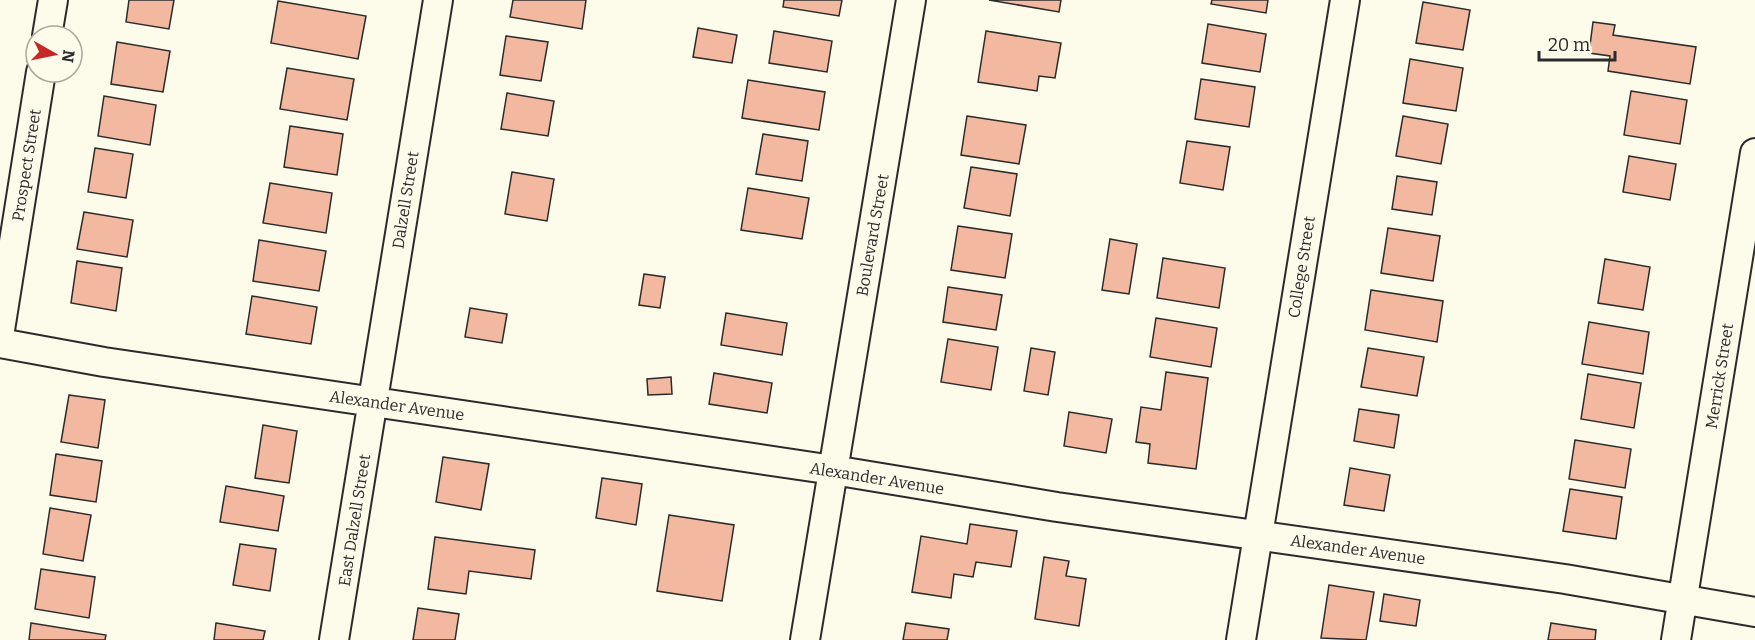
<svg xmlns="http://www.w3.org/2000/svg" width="1755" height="640" viewBox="0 0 1755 640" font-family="Bitter,serif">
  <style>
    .building { fill: #f2b8a0; stroke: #2b2b2b; stroke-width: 1.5 }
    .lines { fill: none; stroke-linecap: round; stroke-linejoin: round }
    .minor-casing { stroke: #2b2b2b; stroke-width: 32 }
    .minor { stroke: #fdfbea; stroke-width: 28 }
    .labels { text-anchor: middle; stroke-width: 4.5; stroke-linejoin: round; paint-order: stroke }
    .street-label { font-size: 16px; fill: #2b2b2b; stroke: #fdfbea }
  </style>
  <rect width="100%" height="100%" fill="#fdfbea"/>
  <path class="building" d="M129,0H174L169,29L126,22Z
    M513,0H586L582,29L510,17Z
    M784,0H842L839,16L783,7Z
    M989,0H1061L1059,12Z
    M1212,0H1268L1266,13L1211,4Z
    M278,1L366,16L358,59L271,43Z
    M1423,2L1470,10L1463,50L1416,43Z
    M1593,22L1615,25L1613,35L1696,47L1690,84L1608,71L1610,56L1589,53Z
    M1208,24L1266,34L1260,72L1202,63Z
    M698,28L737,35L732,63L693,57Z
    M774,31L832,41L827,72L769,63Z
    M986,31L1061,43L1055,78L1039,76L1037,91L978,82Z
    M506,36L548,42L541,81L500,75Z
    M117,42L170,51L163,92L111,84Z
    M1410,59L1463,68L1456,111L1403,103Z
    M287,68L354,79L347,120L280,109Z
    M1201,79L1255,87L1249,127L1195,119Z
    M748,80L825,92L819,130L742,118Z
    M1631,91L1687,100L1680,144L1624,135Z
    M507,93L554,101L548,136L501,129Z
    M104,96L156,105L150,145L98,136Z
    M967,116L1026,125L1019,164L961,155Z
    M1403,116L1448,124L1441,164L1396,156Z
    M290,126L343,134L337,175L284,167Z
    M763,134L808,141L802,181L756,174Z
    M1187,141L1230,147L1223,190L1180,183Z
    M95,148L133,154L126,198L88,192Z
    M1629,156L1676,164L1670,200L1623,192Z
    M971,167L1017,174L1010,216L964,208Z
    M512,172L554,179L547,221L505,214Z
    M1397,176L1437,182L1432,215L1392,209Z
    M270,183L332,193L326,233L263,223Z
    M748,188L809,198L802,239L741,230Z
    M84,212L133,220L127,257L77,249Z
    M958,226L1012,234L1005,278L951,270Z
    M1388,228L1440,236L1433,281L1381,273Z
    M1110,239L1137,244L1129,294L1102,290Z
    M259,240L326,251L319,291L253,281Z
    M1163,258L1225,268L1219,308L1157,298Z
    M1605,259L1650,267L1643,310L1598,303Z
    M77,261L122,268L116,311L71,303Z
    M644,274L665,277L660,308L639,305Z
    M948,287L1002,295L996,330L943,322Z
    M1371,290L1443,301L1437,342L1365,330Z
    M252,296L317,307L311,344L246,334Z
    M470,308L507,314L502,343L465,337Z
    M726,313L787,323L782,355L721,345Z
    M1156,318L1217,328L1211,367L1150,357Z
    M1589,322L1649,332L1643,374L1582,364Z
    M948,339L998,347L991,390L941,382Z
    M1031,348L1055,352L1048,395L1024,391Z
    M1368,348L1424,357L1417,396L1361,387Z
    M1166,372L1208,378L1196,469L1148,463L1150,444L1136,442L1141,407L1161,410Z
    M714,373L772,383L767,413L709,404Z
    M1588,374L1641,383L1634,428L1581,419Z
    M671,377L672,394L648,395L647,379Z
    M69,395L105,400L98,448L61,442Z
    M1359,409L1399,415L1394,448L1354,441Z
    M1069,412L1112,419L1106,453L1064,446Z
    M263,425L297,431L289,483L255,478Z
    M1575,440L1631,449L1625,488L1569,479Z
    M56,454L102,461L96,502L50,495Z
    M443,457L489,464L481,510L436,502Z
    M1350,468L1390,475L1384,511L1344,505Z
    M602,478L642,484L636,525L596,518Z
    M226,486L284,496L278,531L220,522Z
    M1570,489L1622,497L1616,539L1563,531Z
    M50,508L91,515L83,561L43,554Z
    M669,515L734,525L722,601L657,591Z
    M970,524L1017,531L1011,567L976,562L973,577L954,574L951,598L912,592L921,536L967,544Z
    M435,537L535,550L531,579L469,571L466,594L428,589Z
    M240,544L276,549L270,591L233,585Z
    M1044,557L1069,561L1066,576L1086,579L1079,626L1035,619Z
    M41,569L95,577L89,618L35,609Z
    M1329,585L1374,592L1366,640L1321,638Z
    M1384,594L1420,600L1416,626L1380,621Z
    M418,608L459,614L455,640H413Z
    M31,623L106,635L105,640H29Z
    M216,623L265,631L263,640H214Z
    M906,623L949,629L947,640H903Z
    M1551,623L1596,630L1595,640H1548Z"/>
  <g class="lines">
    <defs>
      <path id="minor" d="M47,36L53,0
        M0,330L41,72
        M0,343L104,362L833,470L1057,507L1565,579L1755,612
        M334,640L438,0
        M805,640L911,0
        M1241,640L1345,0
        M1676,640L1755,153"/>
    </defs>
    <use href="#minor" class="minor-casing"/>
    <use href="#minor" class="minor"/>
  </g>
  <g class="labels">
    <g class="street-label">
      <text transform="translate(26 165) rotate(-81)" y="6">Prospect Street</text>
      <text transform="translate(405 200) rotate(-81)" y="6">Dalzell Street</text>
      <text transform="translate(872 235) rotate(-80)" y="6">Boulevard Street</text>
      <text transform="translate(1301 267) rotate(-81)" y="6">College Street</text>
      <text transform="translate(1719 376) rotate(-81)" y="6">Merrick Street</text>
      <text transform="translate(397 405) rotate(8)" y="6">Alexander Avenue</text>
      <text transform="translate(877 478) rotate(9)" y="6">Alexander Avenue</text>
      <text transform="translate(354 520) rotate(-81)" y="6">East Dalzell Street</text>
      <text transform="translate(1358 549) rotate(8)" y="6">Alexander Avenue</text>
    </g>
  </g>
  <g transform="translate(54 54) rotate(99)"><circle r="28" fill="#fdfbea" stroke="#a9a89e" stroke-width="1.5"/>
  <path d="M0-4.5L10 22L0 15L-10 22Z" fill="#c62828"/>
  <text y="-9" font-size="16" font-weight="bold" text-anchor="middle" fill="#2b2b2b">N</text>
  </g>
  <path d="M1539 51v9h76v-9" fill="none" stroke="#2b2b2b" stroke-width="3"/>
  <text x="1548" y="51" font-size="18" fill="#2b2b2b" stroke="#fdfbea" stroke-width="4.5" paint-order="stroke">20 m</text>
</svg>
